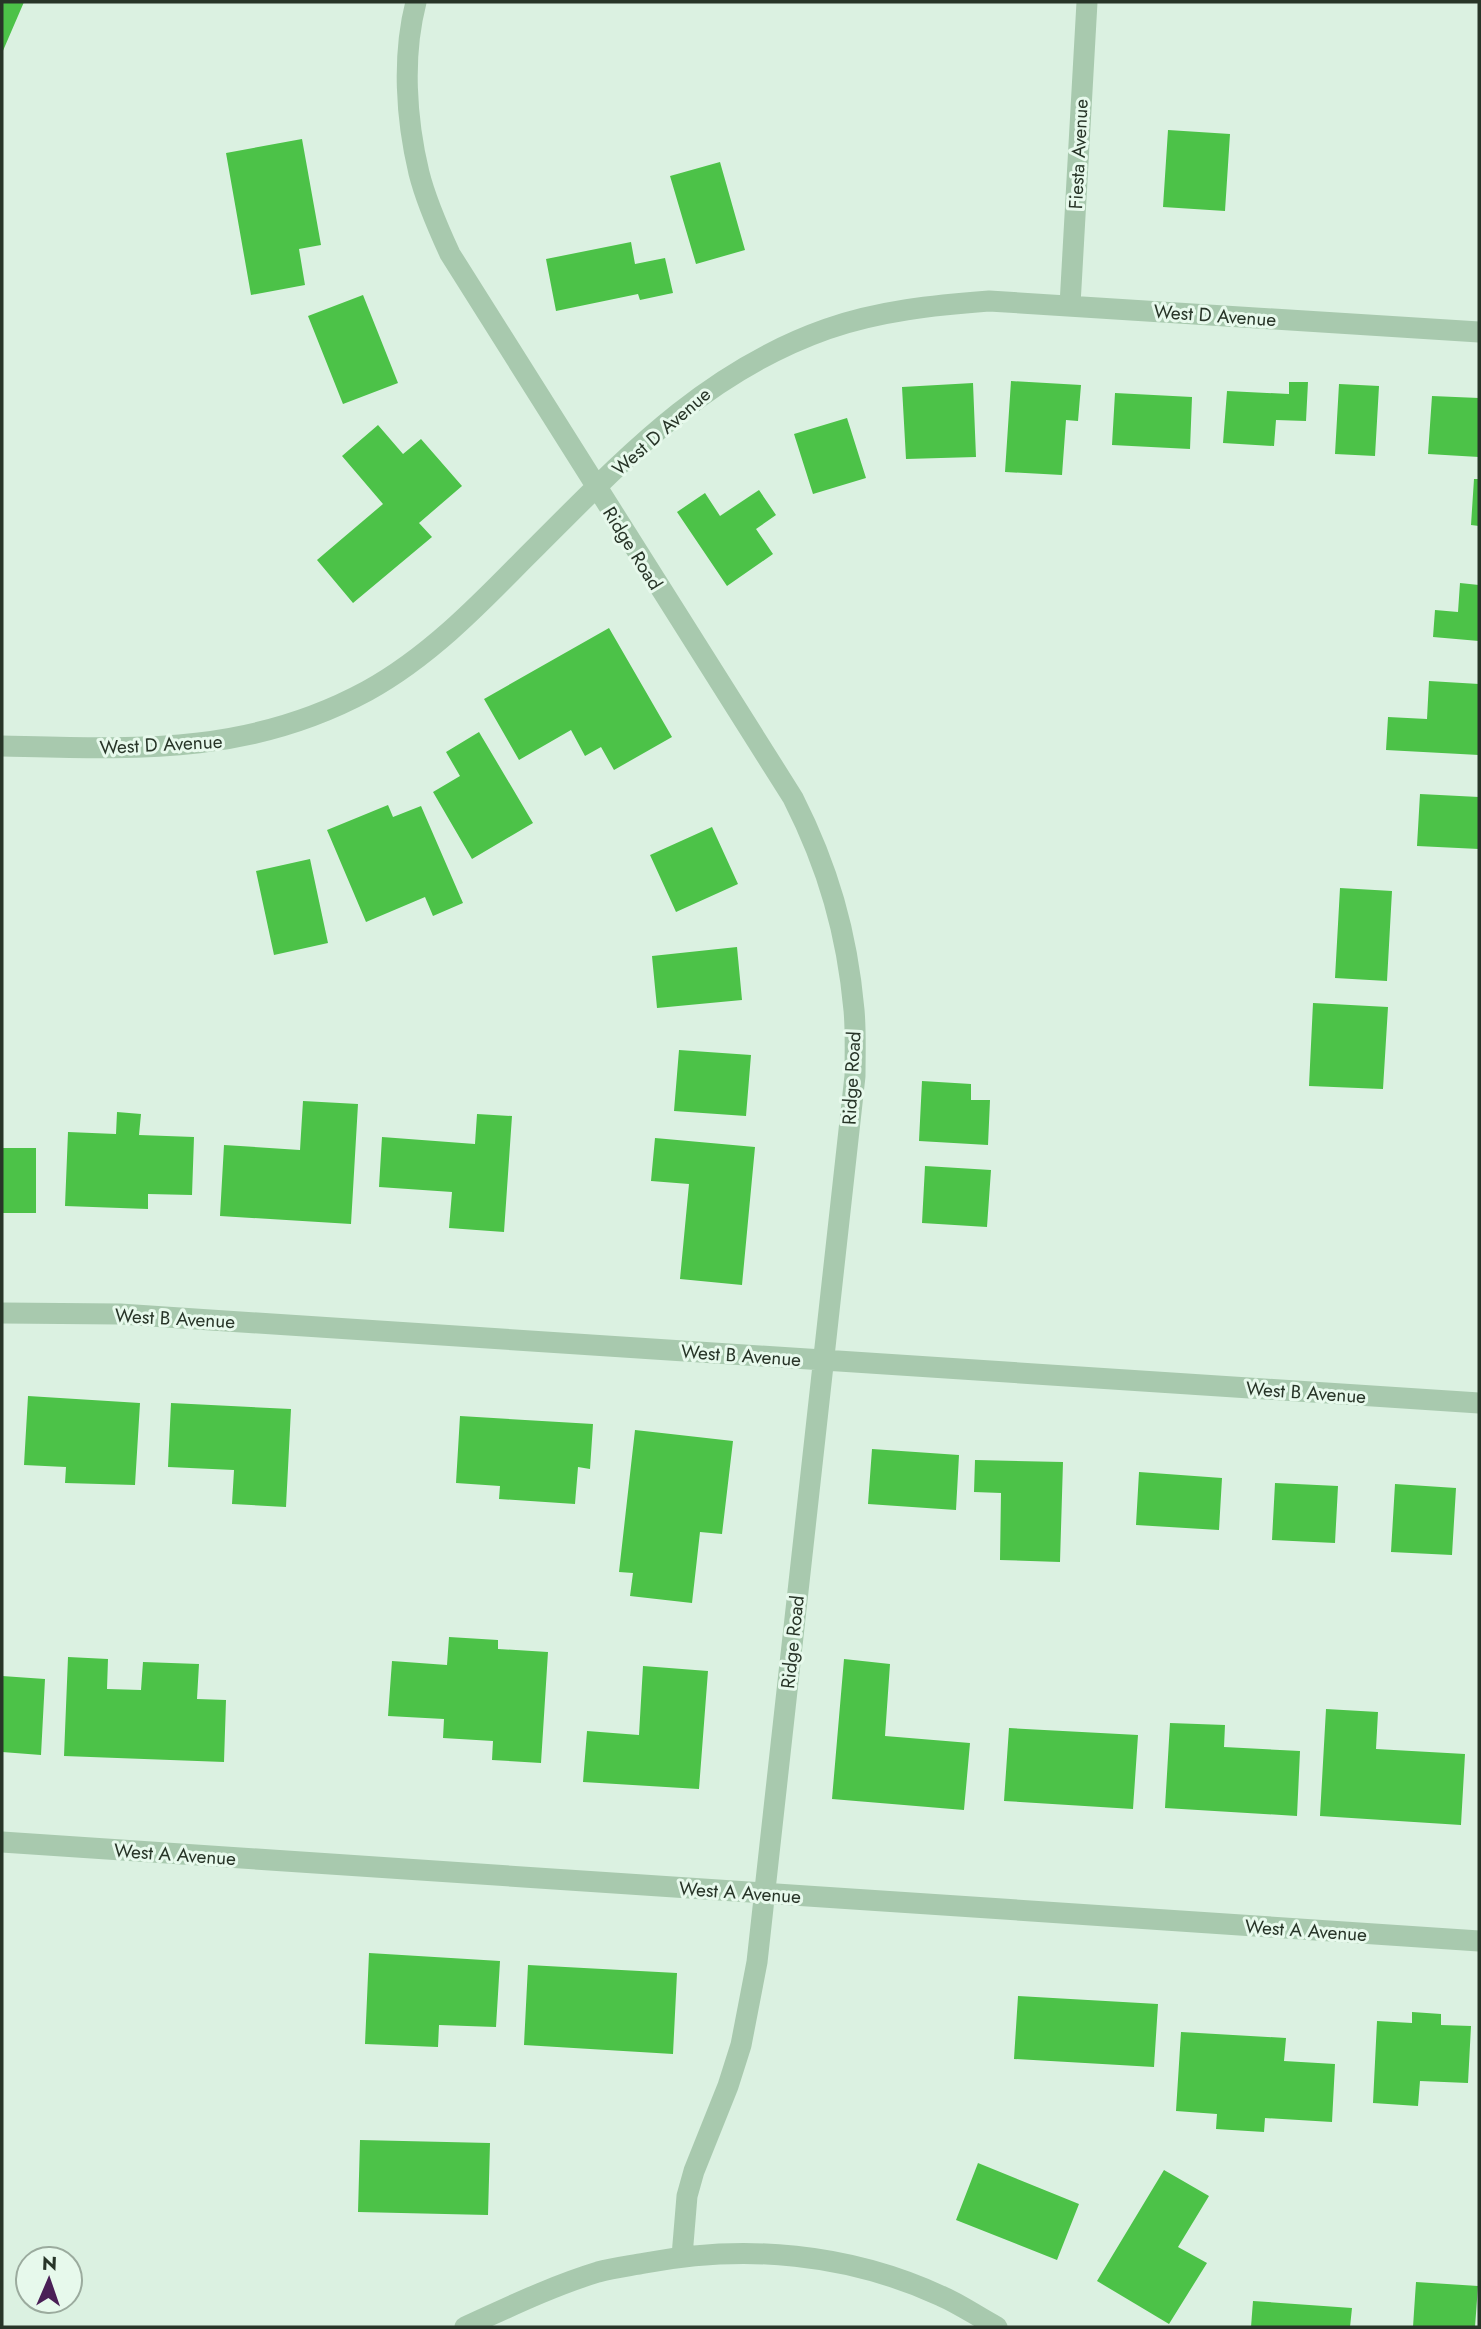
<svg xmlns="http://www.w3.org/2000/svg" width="1481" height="2329" viewBox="0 0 1481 2329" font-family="Jost,sans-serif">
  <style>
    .building { fill: #4cc248 }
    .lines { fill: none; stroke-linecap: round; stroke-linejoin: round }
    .minor { stroke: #a8c9ae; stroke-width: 21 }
    .labels { text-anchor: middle; stroke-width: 6; stroke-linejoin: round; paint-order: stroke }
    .street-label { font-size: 19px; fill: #283528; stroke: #e7f9ec }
  </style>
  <rect width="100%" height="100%" fill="#dbf1e1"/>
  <path class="building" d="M2,2H24L2,53Z
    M1168,130L1230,134L1225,211L1163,207Z
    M302,139L321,245L299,249L305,285L251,295L226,153Z
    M720,162L745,250L696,264L670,176Z
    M631,242L635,264L665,258L673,293L640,300L638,294L556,311L546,259Z
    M363,295L398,383L343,404L308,316Z
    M1011,381L1081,385L1078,421L1066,420L1062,475L1005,472Z
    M1289,382H1308L1306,421L1276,420L1274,446L1223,443L1227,391L1289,394Z
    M973,383L976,457L906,459L902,387Z
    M1339,384L1379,386L1375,456L1335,454Z
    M1115,393L1192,397L1190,449L1112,445Z
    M1432,396L1479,398V457L1428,454Z
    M847,418L866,478L813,494L794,434Z
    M378,425L403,454L421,439L462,486L419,523L432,537L353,603L317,560L383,504L342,456Z
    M1474,479H1479V526L1471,525Z
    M759,490L776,515L756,529L773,554L727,586L677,512L705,493L720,516Z
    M1460,583L1479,585V641L1433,637L1435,610L1458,612Z
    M609,628L672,737L614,770L601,747L585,756L571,730L519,760L484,699Z
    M1429,681L1479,684V755L1386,750L1388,717L1427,719Z
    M479,732L533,823L472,859L433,792L460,776L446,752Z
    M1420,794L1479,797V849L1417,846Z
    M388,805L393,817L421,806L463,903L433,916L425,897L366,922L327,830Z
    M712,827L738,884L676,912L650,855Z
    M310,859L328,943L274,955L256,871Z
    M1340,888L1392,891L1387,981L1335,978Z
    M737,947L742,1000L657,1008L652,956Z
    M1313,1003L1388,1007L1383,1089L1309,1086Z
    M679,1050L751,1055L746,1116L674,1111Z
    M922,1081L971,1084V1100H990L988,1145L919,1141Z
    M303,1101L358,1104L351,1224L220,1216L224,1145L300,1150Z
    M117,1112L141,1114L139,1135L194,1137L192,1195L148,1194V1209L65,1206L68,1132L116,1134Z
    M477,1114L512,1116L504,1232L449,1228L452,1192L379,1187L382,1137L475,1144Z
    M655,1138L755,1147L742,1285L680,1279L689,1184L651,1181Z
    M2,1148H36V1213H2Z
    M925,1166L991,1170L987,1227L922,1223Z
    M28,1396L140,1403L135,1485L65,1483L66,1467L24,1465Z
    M171,1403L291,1409L286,1507L232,1504L234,1470L168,1467Z
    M460,1416L593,1424L590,1469L578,1467L575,1504L499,1499L500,1486L456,1483Z
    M635,1430L733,1441L722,1534L700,1532L692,1603L630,1596L633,1573L619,1572Z
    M872,1449L959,1455L956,1510L868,1504Z
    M975,1460L1063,1462L1060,1562L1000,1560L1001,1493L974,1492Z
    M1139,1472L1222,1478L1219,1530L1136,1525Z
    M1275,1483L1338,1486L1335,1543L1272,1540Z
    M1395,1484L1456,1488L1452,1555L1391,1552Z
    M449,1637L498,1640V1649L548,1652L541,1763L492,1760L493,1741L443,1738L444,1719L388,1716L392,1661L447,1665Z
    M68,1657L108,1659L107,1689L141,1690L143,1662L199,1664L197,1699L226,1700L224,1762L64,1756Z
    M844,1659L890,1664L885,1736L970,1743L964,1810L832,1799Z
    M643,1666L708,1671L699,1789L583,1782L587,1731L639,1735Z
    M2,1676L45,1679L41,1755L2,1752Z
    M1326,1709L1378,1712L1376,1749L1465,1754L1461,1825L1320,1816Z
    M1170,1723L1225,1725L1224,1747L1300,1751L1297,1816L1165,1808Z
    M1009,1728L1138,1735L1133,1809L1004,1801Z
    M369,1953L500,1961L496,2027L439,2025L438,2047L365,2044Z
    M528,1965L677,1973L673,2054L524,2045Z
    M1018,1996L1158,2004L1154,2067L1014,2059Z
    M1412,2012L1441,2014V2025L1471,2026L1468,2083L1420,2081L1418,2106L1373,2103L1377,2021L1412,2023Z
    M1181,2032L1286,2038L1284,2061L1335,2064L1332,2122L1265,2118L1264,2132L1216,2129L1217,2114L1176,2111Z
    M360,2140L490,2143L488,2215L358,2212Z
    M978,2163L1079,2204L1057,2260L956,2220Z
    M1164,2170L1209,2196L1178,2247L1207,2263L1169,2324L1097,2281Z
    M1416,2282L1478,2286L1475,2327H1413Z
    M1253,2301L1352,2308L1350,2327H1251Z"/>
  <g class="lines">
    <path class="minor" d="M416,2C402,56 406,119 419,173C426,201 438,228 450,254L793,798C828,867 847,933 854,1010C856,1032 855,1054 855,1076L757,1962L741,2045L728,2086L694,2171L687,2196L682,2256
      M1070,305L1087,2
      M2,746C133,749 247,756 367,691C427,658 476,608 523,560C617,467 699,374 827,329C878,311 935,305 989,301L1479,332
      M2,1313L120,1314L1479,1403
      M2,1842L1479,1941
      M465,2327C509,2307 552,2286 598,2272C613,2268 629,2266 645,2263C745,2244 848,2253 941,2296C960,2304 978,2317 997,2327"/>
  </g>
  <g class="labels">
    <g class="street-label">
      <text transform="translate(1078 154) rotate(-87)" y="7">Fiesta Avenue</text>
      <text transform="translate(1215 315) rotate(4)" y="7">West D Avenue</text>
      <text transform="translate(661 431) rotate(-41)" y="7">West D Avenue</text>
      <text transform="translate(633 548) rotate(58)" y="7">Ridge Road</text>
      <text transform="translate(161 744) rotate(-3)" y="7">West D Avenue</text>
      <text transform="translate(851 1078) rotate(-87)" y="7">Ridge Road</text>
      <text transform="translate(175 1318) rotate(3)" y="7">West B Avenue</text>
      <text transform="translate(741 1355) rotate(4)" y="7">West B Avenue</text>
      <text transform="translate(1306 1392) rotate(4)" y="7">West B Avenue</text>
      <text transform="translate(792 1642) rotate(-84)" y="7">Ridge Road</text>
      <text transform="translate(175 1854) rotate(4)" y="7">West A Avenue</text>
      <text transform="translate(740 1892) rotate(4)" y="7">West A Avenue</text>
      <text transform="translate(1306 1930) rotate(4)" y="7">West A Avenue</text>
    </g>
  </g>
  <rect width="1481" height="2329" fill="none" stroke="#283528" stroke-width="7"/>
  <g transform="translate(49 2280) rotate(2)"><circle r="33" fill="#e7f9ec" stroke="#9bab9e" stroke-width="2"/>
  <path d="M0-5L12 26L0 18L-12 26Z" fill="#4a1f56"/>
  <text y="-10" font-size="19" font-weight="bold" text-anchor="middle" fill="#283528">N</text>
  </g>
</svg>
